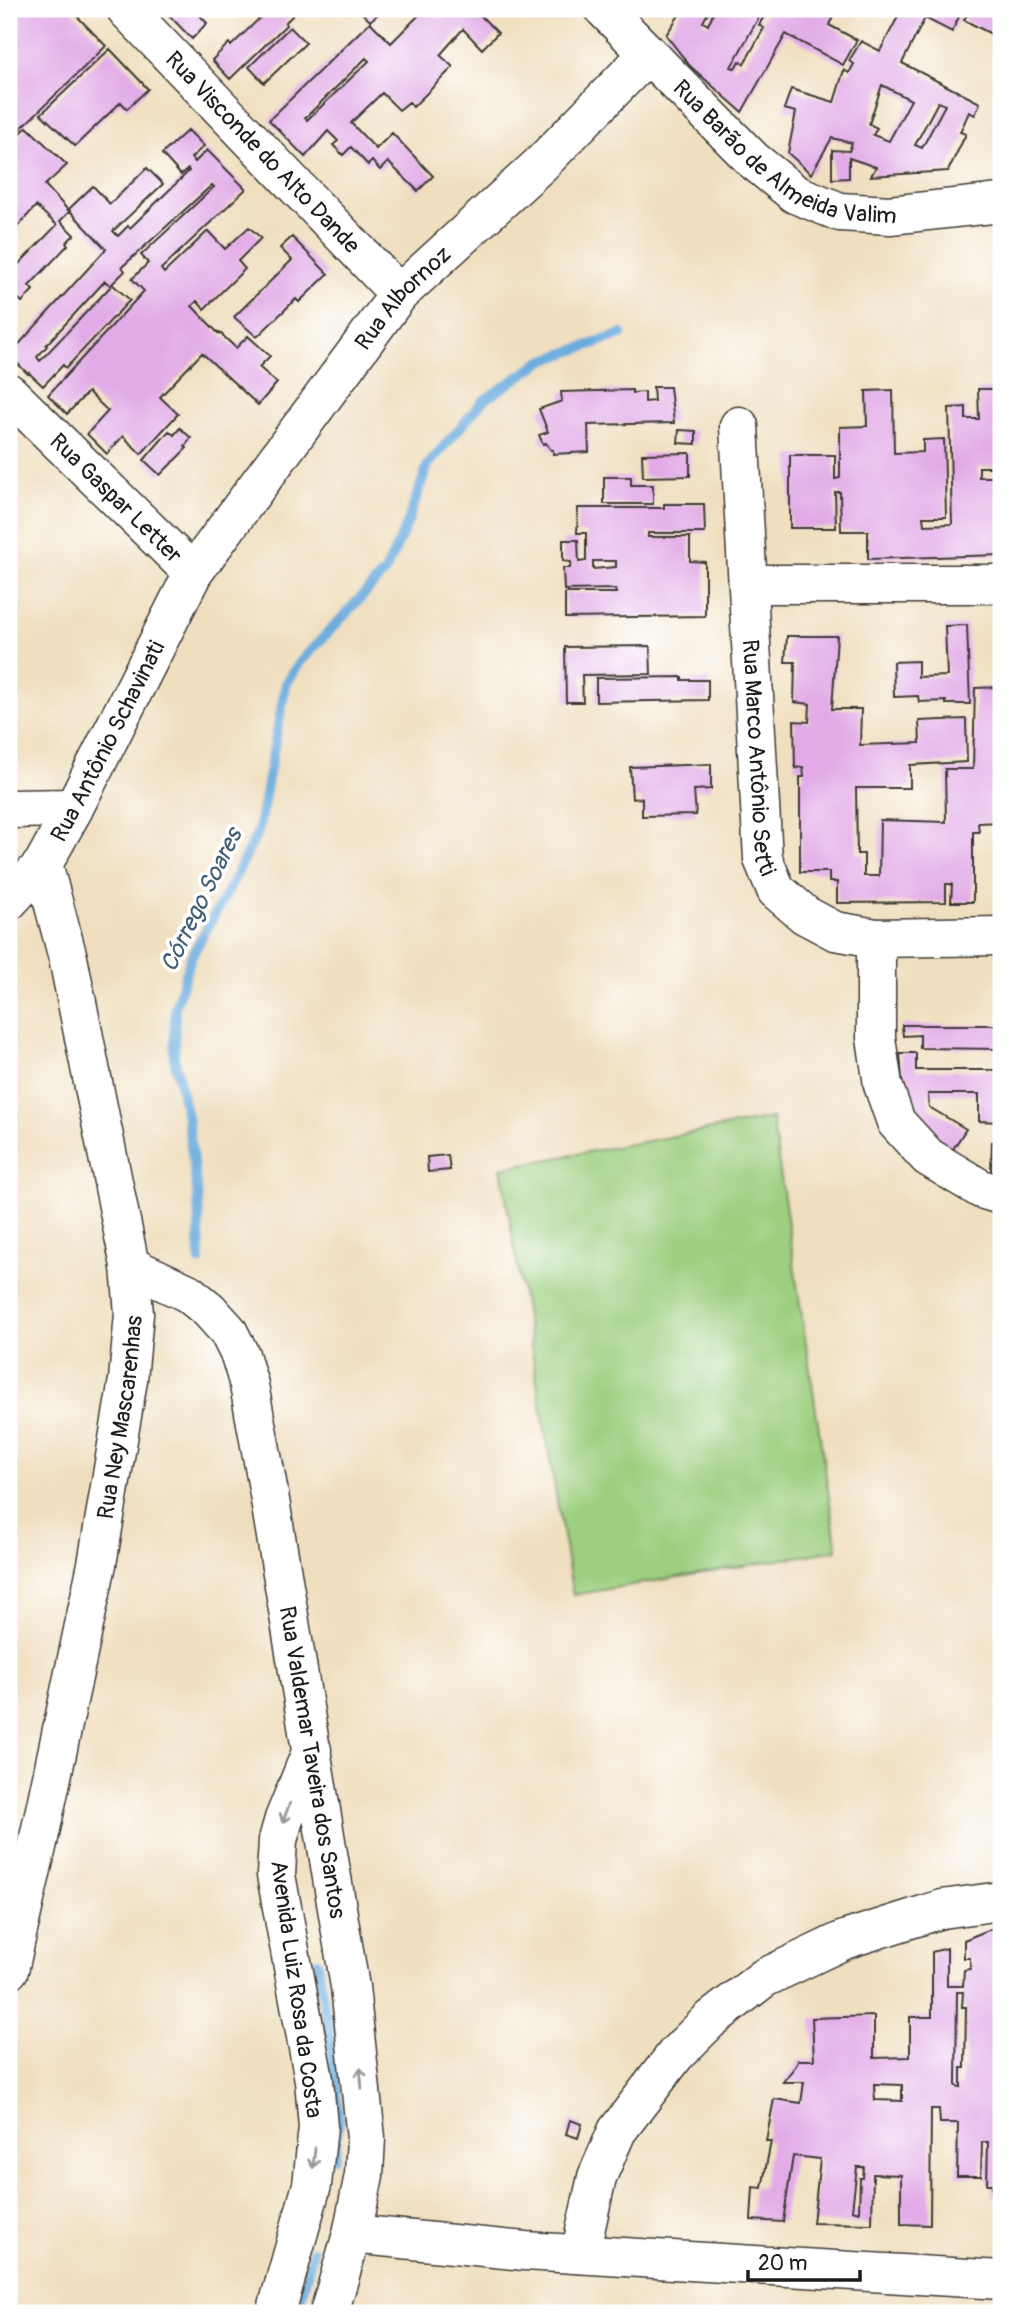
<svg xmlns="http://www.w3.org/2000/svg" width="1010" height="2322" viewBox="0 0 1010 2322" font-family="Pangolin,sans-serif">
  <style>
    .green { fill: #9ccf7f; stroke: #5c764e; stroke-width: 2 }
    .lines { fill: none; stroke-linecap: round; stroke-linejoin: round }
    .stream { stroke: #6aacde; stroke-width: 10 }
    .building { fill: #e2abe7; fill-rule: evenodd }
    .minor-casing { stroke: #3c3934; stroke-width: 41 }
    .minor { stroke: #fff; stroke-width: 38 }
    .oneway { stroke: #999 }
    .labels { text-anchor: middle; stroke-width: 7; stroke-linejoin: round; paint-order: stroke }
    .street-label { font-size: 23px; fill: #1c1c1c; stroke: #fff }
    .water-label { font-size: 24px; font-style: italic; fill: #3f5d73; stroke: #fff }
  </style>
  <rect width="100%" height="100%" fill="#fff"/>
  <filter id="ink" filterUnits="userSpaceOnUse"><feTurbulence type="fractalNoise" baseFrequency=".0143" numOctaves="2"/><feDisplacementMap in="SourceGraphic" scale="14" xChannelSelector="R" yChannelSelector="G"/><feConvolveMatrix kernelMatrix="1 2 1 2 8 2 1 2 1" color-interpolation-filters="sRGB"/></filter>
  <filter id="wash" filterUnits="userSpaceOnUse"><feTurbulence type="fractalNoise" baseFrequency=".00686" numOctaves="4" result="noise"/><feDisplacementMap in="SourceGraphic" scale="28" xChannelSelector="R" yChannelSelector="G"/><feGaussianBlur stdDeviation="1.57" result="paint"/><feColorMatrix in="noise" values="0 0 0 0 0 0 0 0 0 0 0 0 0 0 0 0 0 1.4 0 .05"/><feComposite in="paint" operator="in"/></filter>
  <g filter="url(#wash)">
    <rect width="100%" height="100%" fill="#f0dfbf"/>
    <path class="green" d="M772,1118L837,1550L573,1595L501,1168Z"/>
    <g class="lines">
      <path class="stream" d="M200,1261L198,1199L187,1117L174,1057L175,1008L191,957L229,889L258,832L286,683L301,661L385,572L407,524L428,465L483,401L542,361L622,334
        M317,1962L332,2053L339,2122L334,2157
        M297,2313L313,2251"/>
    </g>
    <g id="blocks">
      <path class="building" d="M9,9H70L106,46L9,140Z
        M163,9H194L207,23L192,39Z
        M269,9H299L285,23L286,25L230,79L212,60L229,43L231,46Z
        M358,9H384L370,21Z
        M418,9H474L498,33L482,49L463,29L440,55L453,67L413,107L409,102L399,110L382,93L351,123L376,149L392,133L433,176L418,191L388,162L380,170L372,161L368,165L351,147L343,155L333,145L338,141L328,131L305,157L269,120L370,22L391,43L422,12ZM366,58L369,61L307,120L305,118Z
        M683,9H710L703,22L708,25L715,9H761L763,10L731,67L735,68L739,61L744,64L764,28L759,25L768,9H802L801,11L806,13L808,9H837L829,25L857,40L843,65L786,34L742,112L690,66L666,35Z
        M902,9L962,10L952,32L925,18L902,63L980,103L975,115L969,112L960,132L966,134L948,171L871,176L876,167L849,158V178L832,179V150L849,151L852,143L832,138L811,174L788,153L796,112L784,109L791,89L834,102L844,70L849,73L854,64L849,61L861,41L880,51ZM882,85L911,100L889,141L873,135L877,128L869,124ZM938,102L945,105L922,148L915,145Z
        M970,9H1001V39L964,20Z
        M290,27L306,43L264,83L249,67Z
        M110,49L148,89L127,109L121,102L75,146L41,114Z
        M27,127L67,165L45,185L68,210L93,186L110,204L147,168L163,184L113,231L118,236L128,226L130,228L189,171L188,169L181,175L162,154L188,130L204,146L191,158L195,162L207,150L246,189L161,269L164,273L208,231L225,249L249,227L261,238L238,261L245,269L204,309L197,301L192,306L218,333L219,332L236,348L248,336L270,356L259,367L277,383L258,405L202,353L160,397L178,414L141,454L123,436L107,454L87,434L108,411L88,392L67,414L48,395L144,291L132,279L148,263L141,255L214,187L212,185L122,267L125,271L112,284L130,300L66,368L63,365L43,386L29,373L28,374L9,355L106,249L70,211L60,221L74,235L66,243L68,245L29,286L33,290L22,302L9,290V274L57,225L36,206L9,236V144ZM105,281L111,286L40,361L37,357L47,346L46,345Z
        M292,237L328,274L299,302L296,299L257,337L234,317L292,260L280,248Z
        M653,387H670L674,423L588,425L589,452L553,454V450H551L546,443L543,444L539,435L548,432L539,409L562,401L561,392L632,390V393L645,392V402L654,401Z
        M978,389H1001V555L868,559V531H841L840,492H835L836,528H790V455H835V479L840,478V427L867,426L866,391L893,390L894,453L923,452V440L944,439L946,517H923L924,525L952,524L949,408L966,407V419H979ZM979,467H997V477H979Z
        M180,428L191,438L185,446L187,448L160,475L144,460L169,431L174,435Z
        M679,430L696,431V444L678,443Z
        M690,453V476L643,477L642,454Z
        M604,477H631V485H653V504H604Z
        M664,504H704L705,533H648V537H690V561L705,562V616L565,618V593H616L615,589L564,590L563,568H570L571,562L563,561V540H578L579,562L586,561V533H577L578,508H664ZM593,561H616V567L593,569Z
        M967,625L970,704H946V701L919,702L918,696L894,697L893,662L918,661V677L947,676L945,626Z
        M787,636H837L832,709H861L860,745L920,743L919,721L966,719L967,762L910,765V788H856L857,854H864V876H879L880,820L946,822L945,769H973L975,688L1001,687V822L978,823L979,832H973V902H951L952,884H946V902L837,903V882H829V872H800V777H804L803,767L795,768L794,721L809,722L810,704L794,702L795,662H785Z
        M650,646L651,674L582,675L583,702H566L565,647Z
        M682,677V680H708V700L596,702V678Z
        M711,764V789L694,790L696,815L642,816V798L632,799L630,767Z
        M902,1025H1001V1049L920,1048V1035L903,1036Z
        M900,1053H916V1070H1001V1122L979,1121V1094H928L929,1107L966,1129L951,1152L905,1120Z
        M992,1142H1001V1178L991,1172Z
        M448,1155L450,1170L428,1172L427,1157Z
        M993,1928H1001V2197H992V2184H987L988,2142H982L981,2176H957L958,2123H940L939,2109H931L930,2225L901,2224V2175L873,2174L872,2224L813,2223L820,2159L793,2156L783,2222L751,2220L753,2187L762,2188L771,2141H766L774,2099L801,2103L804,2082H783L797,2064L798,2060H814L812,2018L874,2016V2058L910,2057V2017H932V1952L947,1948V1986H963L964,1970L970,1969V1958H964V1940ZM957,1992H963L962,2007H966L965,2068H961V2087L956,2086ZM874,2084L902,2085V2101L875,2100ZM857,2167H864L863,2178H860L859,2212L852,2210Z
        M570,2120L582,2124L578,2138L566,2134Z"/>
    </g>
  </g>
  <g filter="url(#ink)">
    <use href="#blocks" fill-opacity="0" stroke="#3c3934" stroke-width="2"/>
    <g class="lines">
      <defs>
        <g id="minor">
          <path id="s1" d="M126,9L399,294"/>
          <path id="s2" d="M604,9L753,160L795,194L840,212L890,215L1001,203"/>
          <path id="s3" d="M9,393L193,573"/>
          <path id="s4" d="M739,426L763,859L776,890L805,915L835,931L876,938L1001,936"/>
          <path d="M748,584H1001"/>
          <path d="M9,809L74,808"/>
          <path id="s5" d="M9,901L43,864L74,808L193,573L399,294L541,164L648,54"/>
          <path d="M876,938V1038L883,1085L896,1122L928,1157L981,1189L1001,1195"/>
          <path id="s6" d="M130,1266L188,1293L209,1310L228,1331L240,1355L249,1385L268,1488L350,1987L366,2138L364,2175L352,2234L329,2313"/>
          <path id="s7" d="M9,1970L39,1838L97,1564L128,1380L134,1314L130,1266L68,958L43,864"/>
          <path d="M352,2234L525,2251L1001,2280"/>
          <path d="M580,2254L597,2177L617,2131L676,2054L710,2020L764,1978L844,1940L942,1909L1001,1901"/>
          <path d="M276,2313L312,2185L318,2127L314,2080L276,1875L278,1840L284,1819L312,1750"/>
        </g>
      </defs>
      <use href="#minor" class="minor-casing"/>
      <use href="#minor" class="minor"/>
    </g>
    <defs><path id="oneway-shaft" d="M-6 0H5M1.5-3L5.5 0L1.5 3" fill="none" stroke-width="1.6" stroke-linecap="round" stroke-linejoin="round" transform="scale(1.75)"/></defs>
    <g class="oneway">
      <use href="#oneway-shaft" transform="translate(286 1813) rotate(111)"/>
      <use href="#oneway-shaft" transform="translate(361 2078) rotate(-95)"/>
      <use href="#oneway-shaft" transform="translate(314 2158) rotate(96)"/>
    </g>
  </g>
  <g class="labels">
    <g class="street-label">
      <text dy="8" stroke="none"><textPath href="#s2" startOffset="238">Rua Barão de Almeida Valim</textPath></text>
      <text dy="8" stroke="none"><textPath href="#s1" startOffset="198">Rua Visconde do Alto Dande</textPath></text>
      <text dy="8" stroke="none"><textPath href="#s5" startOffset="724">Rua Albornoz</textPath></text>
      <text dy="8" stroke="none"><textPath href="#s3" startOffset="150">Rua Gaspar Letter</textPath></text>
      <text dy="8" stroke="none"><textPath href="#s5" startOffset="189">Rua Antônio Schavinati</textPath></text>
      <text dy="8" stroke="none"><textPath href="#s4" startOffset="332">Rua Marco Antônio Setti</textPath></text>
      <text dy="8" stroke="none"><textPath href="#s7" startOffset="564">Rua Ney Mascarenhas</textPath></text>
      <text dy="8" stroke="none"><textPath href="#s6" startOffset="560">Rua Valdemar Taveira dos Santos</textPath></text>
      <text transform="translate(297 1989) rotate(82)" y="8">Avenida Luiz Rosa da Costa</text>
    </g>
    <g class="water-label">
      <text transform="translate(201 900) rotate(-64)" y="8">Córrego Soares</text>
    </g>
  </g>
  <rect width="1010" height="2322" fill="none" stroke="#fff" stroke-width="35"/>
  <path d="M748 2270v10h112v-10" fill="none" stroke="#1c1c1c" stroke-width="3.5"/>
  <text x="758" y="2270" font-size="21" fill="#1c1c1c" stroke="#ffffff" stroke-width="5" paint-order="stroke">20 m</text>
</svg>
